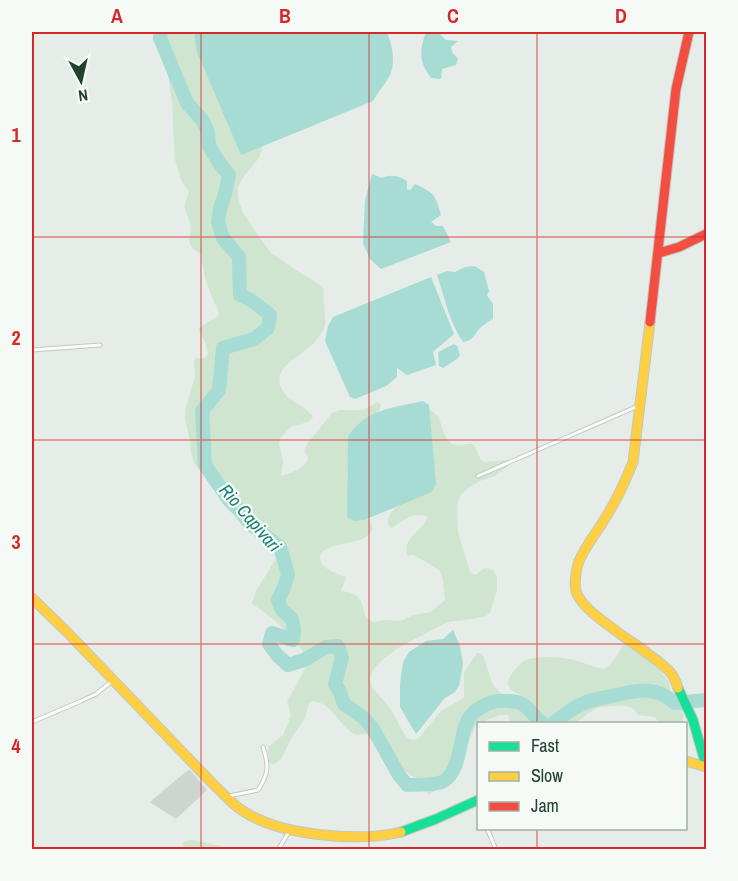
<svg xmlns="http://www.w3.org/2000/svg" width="738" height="881" viewBox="0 0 738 881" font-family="'Archivo Narrow',sans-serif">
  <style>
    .green { fill: #cfe5d0 }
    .water { fill: #a6dcd4 }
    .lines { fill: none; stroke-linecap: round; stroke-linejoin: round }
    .river { stroke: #a6dcd4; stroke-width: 14 }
    .building { fill: #ced5d1; stroke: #cfd5d1; stroke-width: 1.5 }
    .lane-casing { stroke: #c3c9c5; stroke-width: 5 }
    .fast-casing { stroke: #c0c8c3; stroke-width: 11 }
    .slow-casing { stroke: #c0c8c3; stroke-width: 11 }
    .jam-casing { stroke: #c0c8c3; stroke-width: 11 }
    .lane { stroke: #fbfcfc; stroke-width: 3 }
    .fast { stroke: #16e098; stroke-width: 9 }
    .slow { stroke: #ffcf43; stroke-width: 9 }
    .jam { stroke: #f24e42; stroke-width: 9 }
    .grid { fill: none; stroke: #d62828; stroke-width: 1.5; stroke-opacity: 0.55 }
    .labels { text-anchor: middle; stroke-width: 4.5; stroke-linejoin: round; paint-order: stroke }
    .water-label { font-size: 18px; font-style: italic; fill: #197f74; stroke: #f5faf6 }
    .neatline { fill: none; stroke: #d62828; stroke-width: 2 }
    .grid-label { font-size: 20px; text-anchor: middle; font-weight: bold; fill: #d62828 }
  </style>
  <rect width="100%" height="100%" fill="#e6ece8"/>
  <path class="green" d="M152,32H204L262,149L259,158L244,176L238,187V199L243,213L270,252L297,271L319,284L324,290C324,295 323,300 324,304C324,312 327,320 324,328C322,333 317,339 314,343C302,356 270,367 282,389C288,402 305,405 313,417L308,422L291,427L280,438L279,444L283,461L281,476C291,473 304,469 308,459L305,451L307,444L332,413L340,410H363L377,402L381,404C380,414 372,419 366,427C352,444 344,466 348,487C349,493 352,505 356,509C363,519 370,514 373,530C370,534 367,537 362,539C352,544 320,544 320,558C320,569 337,573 346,577L341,591C361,593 361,600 366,618L373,622L386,620L401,621L413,615L431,612L445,600L443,580L439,570L414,555L408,556C400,539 423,531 428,517C412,511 405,520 392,528L389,527C383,509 409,500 422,493V406C428,409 435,412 438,417C443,426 444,442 455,445C461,447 467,443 473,444C479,451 477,457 484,462L509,460L514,461L495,476L482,480L468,488L460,496L457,506L458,532L470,572L476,575L483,569L488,568L493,570L497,576V590L490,613L486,616L473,619L447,622L398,648L382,660L373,670L370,678L372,687L390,708L405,735L409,739L414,740L419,738L441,711L464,698V672L477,653H480L483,656C487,665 489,677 494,686C499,694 512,700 521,697V695C516,693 508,690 508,683C507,678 519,664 524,661C535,655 559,657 570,659C579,660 600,671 606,668C614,664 620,648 626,642L645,651L669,682L671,694L678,701L684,715L682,723H659L655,717L638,715C636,711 635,710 632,708C625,704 600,706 593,710C586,714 581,721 573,723H510L508,715H499L476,725C463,753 456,777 429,795C419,774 398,771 384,754C380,749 376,738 370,735C364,732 358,737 352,733C341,725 335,713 326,706C322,703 317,702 312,701L309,703L305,718L292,737L281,759L274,764H271L269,761L268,747L283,735L291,716L287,700L289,699L305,668L308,658C293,636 274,618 252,604L256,591L277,557V551L241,515L218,495L195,464L191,453L190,441L185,419L186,406L195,377L194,361L196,358H205L208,354L205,342L199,330L200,327L218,316L219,313C211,294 202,277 202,255L193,249L189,242L191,226L184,206L189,192L181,180L175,160L172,102L168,75Z
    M190,840L200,841L231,849H186L183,844L184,841Z"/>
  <path class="water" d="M194,32H387C392,45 396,61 390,75C386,83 377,93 373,101L241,155L197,52Z
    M426,32H438L446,40L458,41L451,47L452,52L458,59L456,65L442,69L441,79L431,78C419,62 419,51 426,32Z
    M372,174L382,178C391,174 399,176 407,181V189L410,190L415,184C434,193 435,194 441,215L431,222L436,226H443L451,242L381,269L370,259L363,243L365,200Z
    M475,266L484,272L489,291L487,295L493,304V319C488,322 483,325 479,329C474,336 472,341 463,342C449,322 445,298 437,275L447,271L455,272L465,267Z
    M431,277L454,334L433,352L436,365L407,375L397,368V377L386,386L355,399L350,397L325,341L328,326L333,317Z
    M454,344L457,346L460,355L457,359L443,368L439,366L438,352Z
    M423,401L429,405L436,484L432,492L364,520L354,521L347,517L348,437C365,409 393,408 423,401Z
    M453,630L460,646L463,664L459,686L455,692L445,698L416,734L400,707V684L403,662L409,652L426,641L443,639Z"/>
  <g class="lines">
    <path class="river" d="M161,32L160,38L187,103L203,121L208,133L209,146L220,164L229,175L225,194L220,209L218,222L223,238L239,257L240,295L251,300L270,315L268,328L254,339L223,348L219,390L202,411L205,465L229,500L240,511L249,523L280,547L288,574L284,587L278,600L282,610L292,619L294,630L293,640L272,633L269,644L277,655L288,665L304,660L326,647L338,646L342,658L335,684L340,692L344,704L364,718L373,729L399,775L407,785C416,785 437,785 444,781C464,768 457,729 473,713C475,711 478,709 480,708C486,704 490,702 497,701C504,701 514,700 520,703C531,707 533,719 544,724
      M552,724C560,718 568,712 576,707C586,701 596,699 607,697C633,692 653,683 675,703L706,700"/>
  </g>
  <path class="building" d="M189,770L206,790L176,818L151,802Z"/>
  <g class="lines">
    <defs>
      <path id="lane" d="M32,350L100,345
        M478,476L638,406
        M32,722L81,701L96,694L112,681
        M229,796L258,790C269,773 269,766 263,747
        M487,828L496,850
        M278,850L290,830"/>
      <path id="fast" d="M678,688L693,720L706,766
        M401,832L436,819L478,800"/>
      <path id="slow" d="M650,322L633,462C625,482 616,502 604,520C597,532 582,551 578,564C576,572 574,582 576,591C582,615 650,650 670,672C674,676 676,682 678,688
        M32,598L67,632L213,784C224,794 234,807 248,814C285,836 360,842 401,832
        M686,761L706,767"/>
      <path id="jam" d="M659,253L679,247L706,234
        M650,322L676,89L689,32"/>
    </defs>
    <use href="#lane" class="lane-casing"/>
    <use href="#fast" class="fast-casing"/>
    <use href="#slow" class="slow-casing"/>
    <use href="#jam" class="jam-casing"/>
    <use href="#lane" class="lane"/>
    <use href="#fast" class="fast"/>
    <use href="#slow" class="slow"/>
    <use href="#jam" class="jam"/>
  </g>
  <path class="grid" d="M201,32V850M369,32V850M537,32V724M32,237H706M32,440H706M32,644H706M537,828V850"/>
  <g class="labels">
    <g class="water-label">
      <text transform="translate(250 518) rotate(49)" y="6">Rio Capivari</text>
    </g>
  </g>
  <rect width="738" height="881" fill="none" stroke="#f5faf6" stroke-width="66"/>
  <rect x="477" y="722" width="210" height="108" fill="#f5faf6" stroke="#a1b0a7" stroke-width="1.5"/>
  <rect x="489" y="742" width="30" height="9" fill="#16e098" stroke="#a1b0a7" stroke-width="1.5"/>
  <text x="531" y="752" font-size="18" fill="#224130">Fast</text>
  <rect x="489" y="772" width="30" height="9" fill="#ffcf43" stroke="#a1b0a7" stroke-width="1.5"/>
  <text x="531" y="782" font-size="18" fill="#224130">Slow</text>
  <rect x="489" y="802" width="30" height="9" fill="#f24e42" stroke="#a1b0a7" stroke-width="1.5"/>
  <text x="531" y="812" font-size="18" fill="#224130">Jam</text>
  <g transform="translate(81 81) rotate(172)" stroke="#f5faf6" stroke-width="4.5" paint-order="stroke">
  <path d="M0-4.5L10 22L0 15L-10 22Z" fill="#224130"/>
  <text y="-9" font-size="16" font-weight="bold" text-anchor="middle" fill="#224130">N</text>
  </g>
  <rect x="33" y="33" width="672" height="815" class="neatline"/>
  <g class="grid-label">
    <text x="117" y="23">A</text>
    <text x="285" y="23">B</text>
    <text x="453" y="23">C</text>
    <text x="621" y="23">D</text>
    <text x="16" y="142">1</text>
    <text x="16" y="345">2</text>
    <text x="16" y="549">3</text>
    <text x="16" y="753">4</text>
  </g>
</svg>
